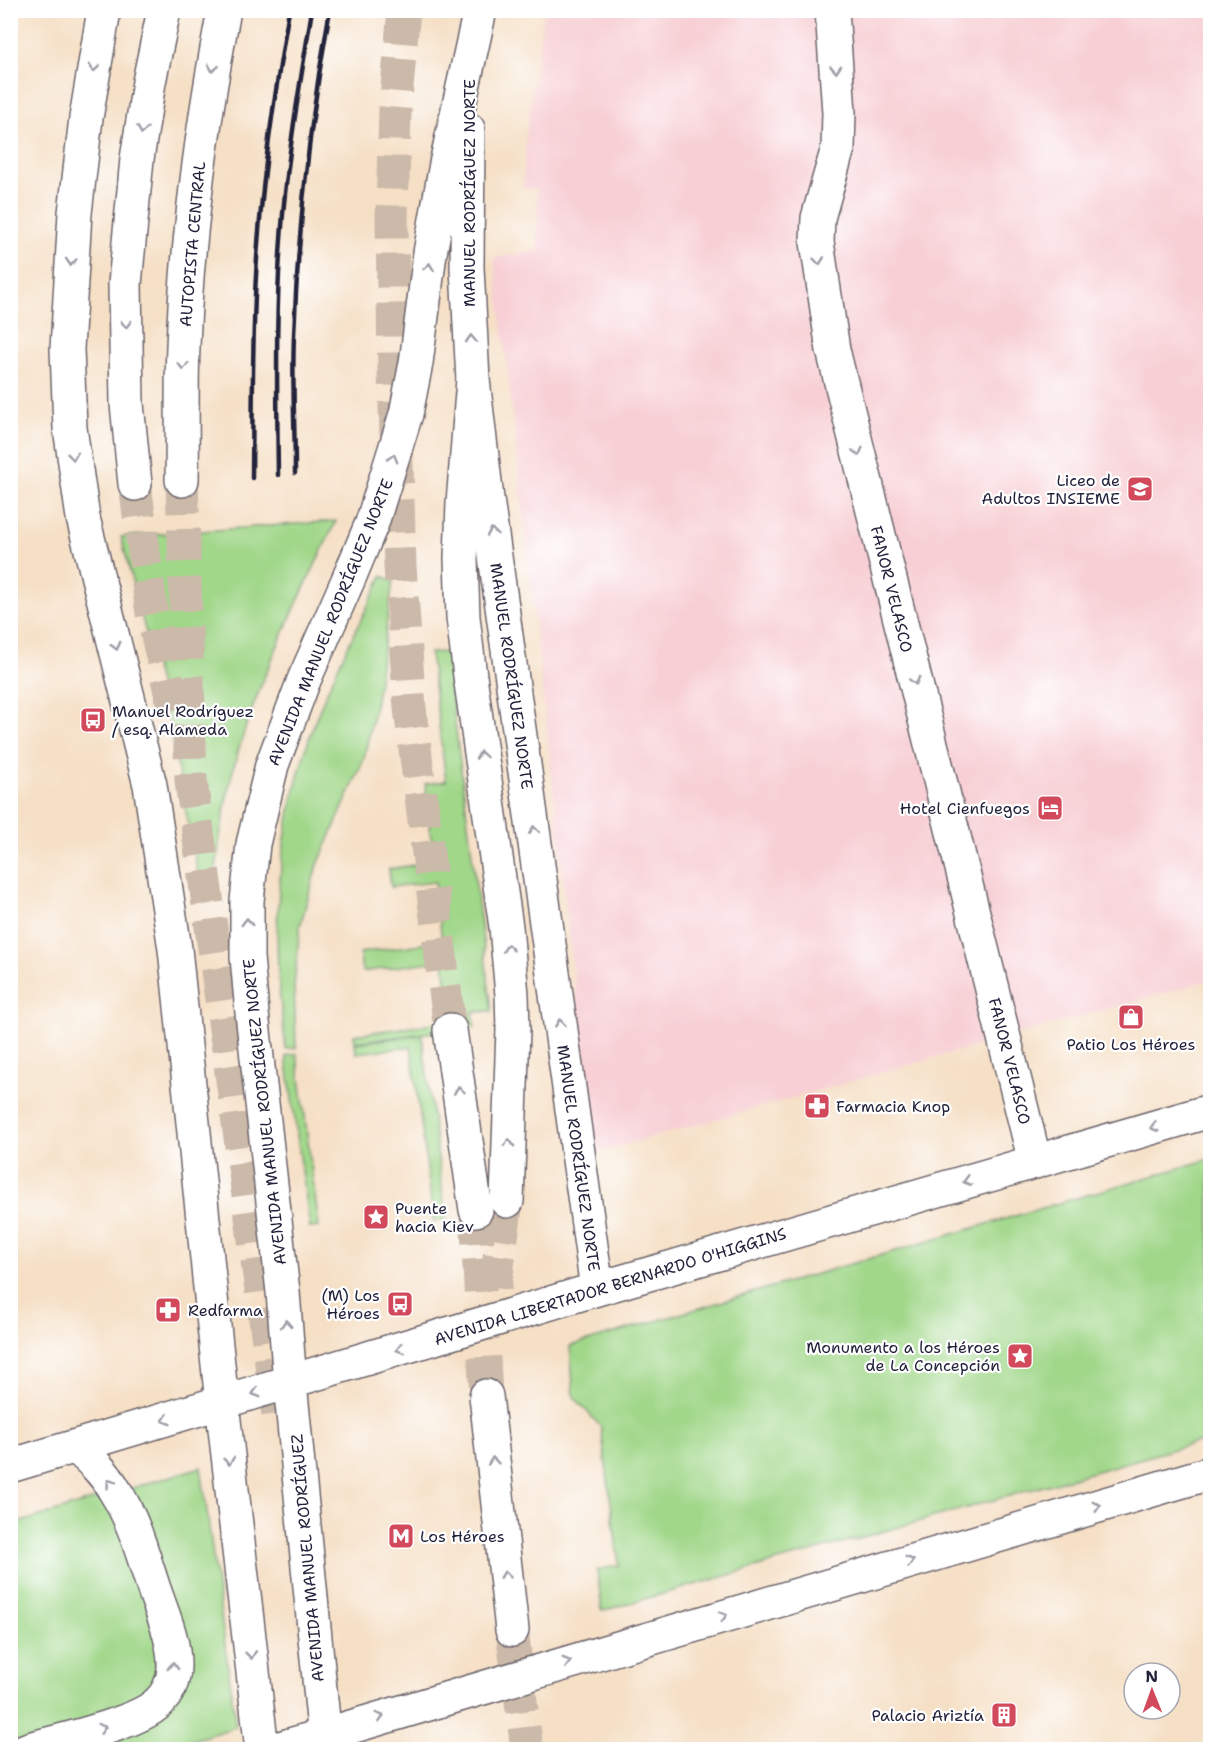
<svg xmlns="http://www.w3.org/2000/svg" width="1221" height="1760" viewBox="0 0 1221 1760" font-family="'Shantell Sans',sans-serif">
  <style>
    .built { fill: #f7cfd4 }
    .green { fill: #a0d789; stroke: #617c62; stroke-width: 1.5 }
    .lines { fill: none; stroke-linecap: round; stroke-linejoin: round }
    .highway-tunnel { stroke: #cbb9a9; stroke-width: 33; stroke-dasharray: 33 16; stroke-linecap: butt }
    .street-casing { stroke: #6c646b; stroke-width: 36 }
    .primary-casing { stroke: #6c646b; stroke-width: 36 }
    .highway-casing { stroke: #6c646b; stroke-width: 36 }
    .street { stroke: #fff; stroke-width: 33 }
    .primary { stroke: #fff; stroke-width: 33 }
    .highway { stroke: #fff; stroke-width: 33 }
    .rail { stroke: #22223b; stroke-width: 4.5 }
    .oneway { stroke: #9c9ca7 }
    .labels { text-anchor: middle; stroke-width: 4.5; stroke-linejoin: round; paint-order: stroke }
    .street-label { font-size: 16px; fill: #22223b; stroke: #fff }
    .poi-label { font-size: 16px; fill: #22223b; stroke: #fff; text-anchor: end }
  </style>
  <rect width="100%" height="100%" fill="#fff"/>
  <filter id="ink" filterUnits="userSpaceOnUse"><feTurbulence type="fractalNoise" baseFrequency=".0167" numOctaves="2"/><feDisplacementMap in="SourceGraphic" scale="12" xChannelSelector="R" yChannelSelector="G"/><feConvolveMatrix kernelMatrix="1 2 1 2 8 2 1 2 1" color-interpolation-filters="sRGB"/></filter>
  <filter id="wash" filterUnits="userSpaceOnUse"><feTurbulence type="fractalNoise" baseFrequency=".008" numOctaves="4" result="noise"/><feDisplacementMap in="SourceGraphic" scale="24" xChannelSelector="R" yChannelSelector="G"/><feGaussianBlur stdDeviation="1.35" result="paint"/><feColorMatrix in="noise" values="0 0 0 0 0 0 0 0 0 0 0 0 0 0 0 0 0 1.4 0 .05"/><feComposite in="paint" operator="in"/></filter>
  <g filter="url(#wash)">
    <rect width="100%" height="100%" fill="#f5dfc5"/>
    <path class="built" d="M544,11H1210V980L593,1154L507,366L494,258L538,251L537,189H523L526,134Z"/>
    <path class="green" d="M336,521C301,595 263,669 239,748C224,798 217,850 213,901L203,902L168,718L121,537Z
      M382,576L393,581L376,700L364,759L316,869L300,926L294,986L296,1048L286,1049C284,1028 280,1007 279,986C273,904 283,820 308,742C326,685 357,630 382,576Z
      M446,652L492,1011L473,1012L475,1027L355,1042L354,1035L451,1021L444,960L362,972L360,953L442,941L435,882L391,887L389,869L434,862L425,784L446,781L430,653Z
      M422,1035L446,1219L434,1222L411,1047L356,1053L355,1043Z
      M297,1054L319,1227L310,1228L286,1056Z
      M1210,1159V1439L602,1611L597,1570L619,1565L601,1427L574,1397L570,1346Z
      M201,1467L236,1727L163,1749L11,1750V1525Z"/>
  </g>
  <g filter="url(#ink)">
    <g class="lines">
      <path class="highway-tunnel" d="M404,10L395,110L392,217L394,371L400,566L410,708L450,1030
        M182,480L191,781L278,1414
        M135,484L152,613L176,718
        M476,1210L486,1396
        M495,1288L507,1201
        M512,1630L527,1750"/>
      <defs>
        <path id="street" d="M832,10L839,113L838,148L818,218L817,242L833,350L1035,1162"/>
        <path id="primary" d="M104,10L86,118L75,213L67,349L70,428L83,518L150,785L175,949L222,1403L262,1750
          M468,129L467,268L473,380L487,499L597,1289
          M10,1466L597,1289L1210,1111
          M26,1750C57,1741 137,1724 158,1703C168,1694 174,1680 174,1667C175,1642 163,1615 155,1592C143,1557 135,1522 115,1491C105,1473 91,1460 76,1447
          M273,1750L1210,1473
          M326,1750L290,1383L283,1292L252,1013L247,957V901L253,844L272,765L304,680L349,578L372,523L406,414L416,363L430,253L446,164L480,10"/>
        <path id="highway" d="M473,380L463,503L461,558L463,617L470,676L506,927L512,995L513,1029L507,1201
          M182,480C183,435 181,391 183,347C187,234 203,121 224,10
          M135,484L127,404L125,284L137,159L149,82L164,10
          M450,1030L476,1210
          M486,1396L512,1630"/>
      </defs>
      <use href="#street" class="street-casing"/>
      <use href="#primary" class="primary-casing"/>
      <use href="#highway" class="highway-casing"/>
      <use href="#street" class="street"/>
      <use href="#primary" class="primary"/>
      <use href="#highway" class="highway"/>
      <path class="rail" d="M295,473C295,428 292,382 294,336C298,227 310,118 330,10
        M278,475C277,388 275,301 283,214C289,146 301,78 312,10
        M252,478C253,388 252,298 261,209C267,143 278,76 289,10"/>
    </g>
    <defs><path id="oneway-chevron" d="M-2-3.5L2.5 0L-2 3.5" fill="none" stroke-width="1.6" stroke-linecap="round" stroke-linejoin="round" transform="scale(1.5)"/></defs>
    <g class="oneway">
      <use href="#oneway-chevron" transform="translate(94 68) rotate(99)"/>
      <use href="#oneway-chevron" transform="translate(213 68) rotate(101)"/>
      <use href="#oneway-chevron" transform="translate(836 69) rotate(86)"/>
      <use href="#oneway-chevron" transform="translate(142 130) rotate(99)"/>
      <use href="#oneway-chevron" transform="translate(819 261) rotate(83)"/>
      <use href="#oneway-chevron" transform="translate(71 262) rotate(94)"/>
      <use href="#oneway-chevron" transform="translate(429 267) rotate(-82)"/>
      <use href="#oneway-chevron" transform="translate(126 324) rotate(89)"/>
      <use href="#oneway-chevron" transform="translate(471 339) rotate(-93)"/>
      <use href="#oneway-chevron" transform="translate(183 366) rotate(90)"/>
      <use href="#oneway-chevron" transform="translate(858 452) rotate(76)"/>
      <use href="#oneway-chevron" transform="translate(73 456) rotate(83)"/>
      <use href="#oneway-chevron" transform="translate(393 458) rotate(-74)"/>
      <use href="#oneway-chevron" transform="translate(492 532) rotate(-98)"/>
      <use href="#oneway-chevron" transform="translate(116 646) rotate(75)"/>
      <use href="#oneway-chevron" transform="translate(915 681) rotate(76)"/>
      <use href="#oneway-chevron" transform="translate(481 755) rotate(-98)"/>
      <use href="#oneway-chevron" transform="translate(534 830) rotate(-98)"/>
      <use href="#oneway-chevron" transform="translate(247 922) rotate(-90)"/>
      <use href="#oneway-chevron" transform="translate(508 948) rotate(-96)"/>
      <use href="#oneway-chevron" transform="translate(560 1023) rotate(-98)"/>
      <use href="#oneway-chevron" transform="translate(459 1090) rotate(-98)"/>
      <use href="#oneway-chevron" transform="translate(1154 1127) rotate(164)"/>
      <use href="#oneway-chevron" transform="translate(509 1143) rotate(-88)"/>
      <use href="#oneway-chevron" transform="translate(967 1181) rotate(164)"/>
      <use href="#oneway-chevron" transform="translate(286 1324) rotate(-94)"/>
      <use href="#oneway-chevron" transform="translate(400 1349) rotate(163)"/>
      <use href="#oneway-chevron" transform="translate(256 1393) rotate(164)"/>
      <use href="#oneway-chevron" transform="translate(166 1420) rotate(163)"/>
      <use href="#oneway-chevron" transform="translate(229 1461) rotate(83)"/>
      <use href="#oneway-chevron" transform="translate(493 1461) rotate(-96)"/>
      <use href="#oneway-chevron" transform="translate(110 1483) rotate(-126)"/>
      <use href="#oneway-chevron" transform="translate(1097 1506) rotate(-16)"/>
      <use href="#oneway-chevron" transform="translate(910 1561) rotate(-16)"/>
      <use href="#oneway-chevron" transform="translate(505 1575) rotate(-97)"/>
      <use href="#oneway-chevron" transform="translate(723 1616) rotate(-16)"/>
      <use href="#oneway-chevron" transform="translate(251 1655) rotate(83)"/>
      <use href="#oneway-chevron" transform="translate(567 1662) rotate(-16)"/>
      <use href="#oneway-chevron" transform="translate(173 1666) rotate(-89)"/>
      <use href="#oneway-chevron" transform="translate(380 1717) rotate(-16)"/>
      <use href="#oneway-chevron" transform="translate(102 1728) rotate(-16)"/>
    </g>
  </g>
  <defs>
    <symbol id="school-square" viewBox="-11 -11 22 22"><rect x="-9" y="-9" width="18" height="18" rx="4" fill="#d1495b" stroke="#fff"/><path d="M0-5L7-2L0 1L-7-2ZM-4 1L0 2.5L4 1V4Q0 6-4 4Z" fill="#fff"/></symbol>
    <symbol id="bus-square" viewBox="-11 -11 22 22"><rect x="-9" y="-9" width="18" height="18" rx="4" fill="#d1495b" stroke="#fff"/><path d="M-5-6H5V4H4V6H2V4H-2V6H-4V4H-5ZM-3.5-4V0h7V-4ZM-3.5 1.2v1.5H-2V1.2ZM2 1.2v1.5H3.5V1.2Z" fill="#fff"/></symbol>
    <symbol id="hotel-square" viewBox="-11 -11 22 22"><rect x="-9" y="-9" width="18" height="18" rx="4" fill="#d1495b" stroke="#fff"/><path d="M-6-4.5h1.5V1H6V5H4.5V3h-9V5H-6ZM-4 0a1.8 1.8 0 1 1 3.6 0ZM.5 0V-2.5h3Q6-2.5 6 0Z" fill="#fff"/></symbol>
    <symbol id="shop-square" viewBox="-11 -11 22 22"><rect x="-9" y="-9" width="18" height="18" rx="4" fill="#d1495b" stroke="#fff"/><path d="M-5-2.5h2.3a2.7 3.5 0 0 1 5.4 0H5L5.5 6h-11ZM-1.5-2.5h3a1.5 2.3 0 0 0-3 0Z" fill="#fff"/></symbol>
    <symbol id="pharmacy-square" viewBox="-11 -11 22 22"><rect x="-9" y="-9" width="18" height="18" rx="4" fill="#d1495b" stroke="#fff"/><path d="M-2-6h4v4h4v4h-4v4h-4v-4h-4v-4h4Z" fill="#fff"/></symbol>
    <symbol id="sight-square" viewBox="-11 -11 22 22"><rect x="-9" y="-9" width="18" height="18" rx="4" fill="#d1495b" stroke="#fff"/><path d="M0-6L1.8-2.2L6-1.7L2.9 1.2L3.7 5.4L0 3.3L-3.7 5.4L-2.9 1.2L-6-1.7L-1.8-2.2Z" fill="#fff"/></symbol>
    <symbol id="metro-square" viewBox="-11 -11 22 22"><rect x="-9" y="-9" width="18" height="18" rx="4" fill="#d1495b" stroke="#fff"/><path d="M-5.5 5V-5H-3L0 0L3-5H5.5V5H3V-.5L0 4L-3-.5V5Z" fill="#fff"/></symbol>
    <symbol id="building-square" viewBox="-11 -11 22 22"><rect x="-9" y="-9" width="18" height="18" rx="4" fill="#d1495b" stroke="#fff"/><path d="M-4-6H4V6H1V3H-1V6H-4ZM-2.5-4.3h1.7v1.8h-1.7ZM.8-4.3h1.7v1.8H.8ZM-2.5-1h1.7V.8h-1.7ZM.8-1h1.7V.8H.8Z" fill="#fff"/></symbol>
  </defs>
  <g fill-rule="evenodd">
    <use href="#school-square" x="1125" y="474" width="30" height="30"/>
    <use href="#bus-square" x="78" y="705" width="30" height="30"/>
    <use href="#hotel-square" x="1035" y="793" width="30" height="30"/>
    <use href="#shop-square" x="1116" y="1002" width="30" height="30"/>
    <use href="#pharmacy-square" x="802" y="1091" width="30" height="30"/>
    <use href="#sight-square" x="361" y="1202" width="30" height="30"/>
    <use href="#bus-square" x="385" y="1289" width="30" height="30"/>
    <use href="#pharmacy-square" x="153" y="1295" width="30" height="30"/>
    <use href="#sight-square" x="1005" y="1341" width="30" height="30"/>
    <use href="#metro-square" x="386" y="1521" width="30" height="30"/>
    <use href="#building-square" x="989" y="1700" width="30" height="30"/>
  </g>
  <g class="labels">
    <g class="street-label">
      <text transform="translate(469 193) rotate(-90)" y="6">MANUEL RODRÍGUEZ NORTE</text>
      <text transform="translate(192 244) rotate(-85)" y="6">AUTOPISTA CENTRAL</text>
      <text transform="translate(892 589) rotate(76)" y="6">FANOR VELASCO</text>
      <text transform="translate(330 622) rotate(-68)" y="6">AVENIDA MANUEL RODRÍGUEZ NORTE</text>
      <text transform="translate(512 676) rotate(82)" y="6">MANUEL RODRÍGUEZ NORTE</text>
      <text transform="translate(1010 1061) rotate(76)" y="6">FANOR VELASCO</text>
      <text transform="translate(264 1112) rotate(-96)" y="6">AVENIDA MANUEL RODRÍGUEZ NORTE</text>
      <text transform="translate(579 1158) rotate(82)" y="6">MANUEL RODRÍGUEZ NORTE</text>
      <text transform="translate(610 1286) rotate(-17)" y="6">AVENIDA LIBERTADOR BERNARDO O'HIGGINS</text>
      <text transform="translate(307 1558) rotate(-95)" y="6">AVENIDA MANUEL RODRÍGUEZ</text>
    </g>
    <g class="poi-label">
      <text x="1120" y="486">Liceo de<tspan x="1120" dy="18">Adultos INSIEME</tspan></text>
      <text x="112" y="717" text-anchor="start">Manuel Rodríguez<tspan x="112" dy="18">/ esq. Alameda</tspan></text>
      <text x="1030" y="814">Hotel Cienfuegos</text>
      <text x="1131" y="1050" text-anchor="middle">Patio Los Héroes</text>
      <text x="836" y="1112" text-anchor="start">Farmacia Knop</text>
      <text x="395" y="1214" text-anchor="start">Puente<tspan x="395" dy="18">hacia Kiev</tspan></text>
      <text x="380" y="1301">(M) Los<tspan x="380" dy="18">Héroes</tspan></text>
      <text x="188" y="1316" text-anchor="start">Redfarma</text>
      <text x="1000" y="1353">Monumento a los Héroes<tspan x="1000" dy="18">de La Concepción</tspan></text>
      <text x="420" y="1542" text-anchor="start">Los Héroes</text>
      <text x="984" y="1721">Palacio Ariztía</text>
    </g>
  </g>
  <rect width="1221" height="1760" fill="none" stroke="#fff" stroke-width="36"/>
  <g transform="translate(1152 1691) rotate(359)"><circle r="28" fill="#ffffff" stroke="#a7a7b1" stroke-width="1.5"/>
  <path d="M0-4.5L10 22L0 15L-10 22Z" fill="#d1495b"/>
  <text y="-9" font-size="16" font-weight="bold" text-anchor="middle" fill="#22223b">N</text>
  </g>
</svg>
